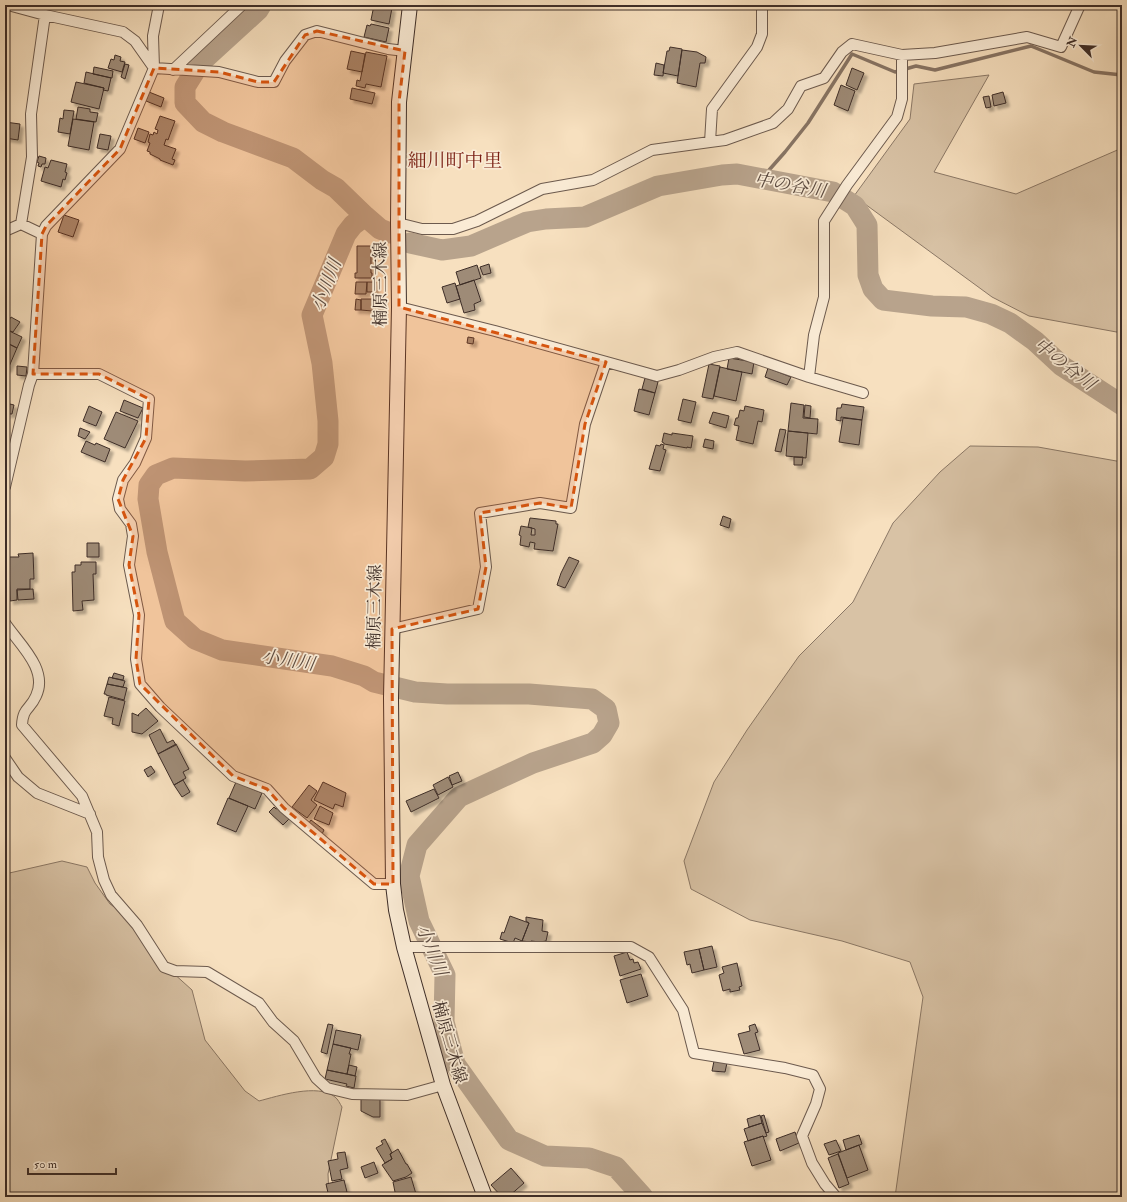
<svg xmlns="http://www.w3.org/2000/svg" width="1127" height="1202" viewBox="0 0 1127 1202" font-family="'IM FELL Double Pica','Noto Serif JP',serif">
  <style>
    .green { fill: #d8c2a5; stroke: #8b7866 }
    .lines { fill: none; stroke-linecap: round; stroke-linejoin: round }
    .stream { stroke: #877464; stroke-width: 3.5 }
    .river { stroke: #b8a38c; stroke-width: 21 }
    .building { fill: #9e8b77; stroke: #3e2e28; filter: url(#shadow) }
    .street-casing { stroke: #6c5a4e; stroke-width: 12 }
    .secondary-casing { stroke: #3e2e28; stroke-width: 16 }
    .street { stroke: #faebd5; stroke-width: 10 }
    .secondary { stroke: #faebd5; stroke-width: 14 }
    .marked { fill: #d7550f; fill-opacity: 0.2; stroke: #d7550f; stroke-width: 3; stroke-dasharray: 8 5; stroke-linejoin: round }
    .labels { text-anchor: middle; stroke-width: 3.5; stroke-linejoin: round; paint-order: stroke }
    .street-label { font-size: 17px; fill: #3e2e28; stroke: #faebd5 }
    .water-label { font-size: 18px; font-style: italic; fill: #5c4b41; stroke: #faebd5 }
    .quarter-label { font-size: 19px; fill: #7a1f14; stroke: #faebd5 }
  </style>
  <defs>
    <filter id="shadow"><feDropShadow dx="3.5" dy="3.5" stdDeviation="1" flood-color="#0004"/></filter>
  </defs>
  <rect width="100%" height="100%" fill="#f7e0bf"/>
  <filter id="stains"><feTurbulence type="fractalNoise" baseFrequency=".005" numOctaves="4"/><feColorMatrix values="0 0 0 0 .2 0 0 0 0 .09 0 0 0 0 .02 0 0 0 .5 -.17"/></filter>
  <radialGradient id="worn" r=".72"><stop offset=".6" stop-color="#630" stop-opacity="0"/><stop offset="1" stop-color="#630" stop-opacity=".3"/></radialGradient>
  <path class="green" d="M989,75L934,172L1016,194L1122,148V333L1029,316L992,297L854,196L910,119L914,84Z
    M970,446L1038,447L1122,462V1197H895L923,997L910,962L842,941L750,920L691,889L684,861L714,782L747,730L799,656L853,602L893,523L940,472Z
    M62,861L87,867L95,883L110,904L131,919L162,963L192,990L205,1040L245,1091L259,1101C278,1096 318,1083 335,1097C338,1099 340,1104 342,1107L328,1174L329,1197H5V874Z"/>
  <g class="lines">
    <path class="stream" d="M762,178L785,152L808,123L852,54L895,72L916,66L935,70L1031,46L1094,72L1122,75"/>
    <path class="river" d="M261,5L258,10L200,63L185,87V103L203,122L223,132L293,158L322,180L336,188L365,216L353,225L346,234L312,315L322,363L328,421V444L324,457L310,469L245,471L173,468L156,475L149,485L148,499L157,552L173,614L175,621L195,639L222,650L332,666L364,676L374,682L415,692L447,694H529L592,699L606,709L609,723L602,735L593,743L533,763L459,797L417,845L409,876L419,921L445,975L444,1022L455,1064L509,1140L545,1156L589,1158L616,1167L643,1197
      M365,216L380,229L390,233
      M410,243L442,250L471,246L527,222L546,219L585,217L658,186L722,175L737,174L833,192L855,206L867,225L868,275L873,289L883,300L932,306L966,307L991,314L1010,323L1035,341L1062,366L1122,405"/>
  </g>
  <path class="building" d="M374,5L392,8L389,24L371,20Z
    M371,24L389,28L386,42L364,37L367,25L370,26Z
    M670,47L682,49L678,76L663,73L667,51H669Z
    M682,50L697,52L706,57L705,63H700L696,87L677,83Z
    M351,51L365,54L362,72L347,69Z
    M366,52L387,56L381,87L366,84L365,88L356,86L357,80L360,81Z
    M115,55L121,57L120,61L125,62L122,72L108,68L111,59L114,60Z
    M656,63L664,65L663,76L654,75Z
    M125,64L129,65L125,79L121,77Z
    M94,67L113,71L112,78L93,74Z
    M852,68L864,73L857,90L846,85Z
    M86,72L111,78L108,91L103,90L104,88L84,83Z
    M76,82L104,88L99,109L71,102Z
    M841,85L855,91L848,111L834,105Z
    M352,88L375,93L372,104L350,99Z
    M149,92L164,98L161,107L146,101Z
    M1003,92L1006,103L994,106L992,95Z
    M989,96L991,107L986,108L983,97Z
    M78,107L90,109V112L98,113L96,122L76,119Z
    M64,110L74,111L70,134L58,132L60,118L63,119Z
    M160,116L175,121L168,140L166,139L164,145L176,149L172,159L175,160L173,165L160,160V159L150,154V152L147,151L150,143L148,142L150,134L153,135L154,132L157,134L158,130L155,129Z
    M73,119L94,122L89,150L68,146Z
    M5,122L20,124L18,140L5,138Z
    M138,128L149,132L145,143L134,139Z
    M100,134L111,136L108,150L97,148Z
    M39,156L46,158L45,164H42L41,167L38,166L39,163L37,162Z
    M51,160L67,164L65,172L67,173L65,180L63,179L61,187L41,181L45,167L48,168Z
    M64,215L79,220L73,237L58,232Z
    M357,246H371V273H372V278H355V273H357Z
    M489,264L491,273L483,275L480,267Z
    M477,265L481,278L460,285L456,272Z
    M474,280L481,301L474,304L475,310L464,313L456,286Z
    M356,282H367L366,294H355Z
    M367,282H376L375,292H367Z
    M455,283L460,299L447,303L442,287Z
    M373,297H381V299H383V312L361,310V299H372Z
    M356,299L361,300V310H355Z
    M11,317L20,322L13,332L5,329V326Z
    M5,329L22,337L17,348L5,342Z
    M468,337L474,338L473,344L467,343Z
    M5,342L17,348L8,369L5,368Z
    M729,358L754,362L752,374L727,369Z
    M709,364L720,366L713,399L702,397Z
    M17,366L27,367L26,376L17,375Z
    M720,367L742,372L736,401L714,396Z
    M768,368L791,377L787,385L765,377Z
    M645,378L658,382L655,393L642,389Z
    M639,389L655,393L649,415L634,411Z
    M683,399L696,402L691,423L678,420Z
    M124,400L143,408L138,418L120,411Z
    M791,403L804,405L803,418L818,419L817,434L788,431Z
    M10,404L14,405L12,414H7Z
    M842,404L864,407L862,420L841,417V421L836,420L837,408H841Z
    M805,405L811,406L810,418L804,417Z
    M89,406L102,412L96,426L83,421Z
    M745,406L764,410L762,422L758,421L753,444L736,440L739,426L734,425L736,418H738L740,410L744,411Z
    M116,412L138,421L125,448L104,439Z
    M713,412L729,416L726,428L709,423Z
    M843,418L862,420L859,445L839,442Z
    M80,428L90,432L85,439L78,436Z
    M780,429L786,430L781,452L775,451Z
    M788,431L808,433L806,458L786,456Z
    M664,433L672,435V433L693,436L691,448L687,447V448L664,444V443L662,442Z
    M705,439L714,441L713,449L703,447Z
    M86,441L95,445L96,443L110,449L105,462L81,452Z
    M661,444L664,445L663,449L666,450L660,471L649,469L656,445L660,446Z
    M794,457H803L802,465H794Z
    M723,516L731,519L729,528L720,525Z
    M530,518L556,521V524H558L553,551L534,549L535,543L530,542L529,547L520,545L521,536L519,535L521,526L532,528L531,535H535V529L528,527Z
    M87,543H99V557H87Z
    M33,553L34,579H30V589H17V600L10,601L9,557H19L18,554Z
    M569,557L579,561L565,588L557,585L561,573Z
    M81,562H96V574H93L94,600L82,601L83,610L73,611L72,572H75V565H81Z
    M33,589L34,599L18,600L17,590Z
    M114,673L124,676L123,680L112,678Z
    M109,677L125,681L123,687L107,684Z
    M107,684L127,688L124,700L106,695V694H104Z
    M109,697L125,701L119,726L112,724L113,718L104,716Z
    M146,708L158,721L142,734L132,732V713L139,716L138,715Z
    M160,729L167,743L173,740L176,745L158,754L149,735Z
    M176,744L189,769L183,772L186,778L174,785L158,754Z
    M151,766L155,772L148,777L144,770Z
    M458,772L462,781L452,785L449,776Z
    M448,777L453,787L438,795L433,785Z
    M183,780L190,792L182,797L174,785Z
    M236,782L262,793L255,809L229,798Z
    M323,782L346,793L343,807L335,804L333,809L314,800Z
    M309,785L317,791L311,800L317,805L307,818L292,807Z
    M434,789L439,798L411,812L406,801Z
    M228,798L248,806L236,832L217,824Z
    M320,806L333,813L329,825L314,819Z
    M274,807L276,809L278,808L289,819L283,825L269,812Z
    M311,820L324,830L322,834L308,824Z
    M510,916L529,923L522,941L515,938L513,943L500,939L502,932L504,933Z
    M526,917L543,920L542,931L548,932L546,941L540,942L531,941V942L522,941L529,923L526,921Z
    M712,946L717,967L704,970L699,949Z
    M699,949L704,970L692,973L690,964L687,965L684,952Z
    M627,952L630,960L633,959L634,963L638,962L641,969L620,976L614,956Z
    M737,963L742,986L739,987L740,990L730,992V989L723,991L719,975L724,973L722,967Z
    M641,974L648,996L627,1003L620,980Z
    M328,1024L333,1025L327,1054L321,1052Z
    M755,1024L758,1032L755,1033L760,1050L744,1054L738,1034L750,1031L749,1026Z
    M336,1030L361,1035L358,1050L333,1044Z
    M333,1044L351,1048L349,1054H351L347,1074L327,1070Z
    M714,1061L727,1063L725,1072L712,1071Z
    M349,1065L357,1067L355,1076L347,1074Z
    M327,1070L356,1076L354,1088L346,1086L347,1084L325,1079Z
    M361,1097H380V1117H373L361,1111Z
    M760,1115L762,1123L749,1127L747,1119Z
    M764,1115L769,1132L766,1133L761,1116Z
    M762,1123L767,1136L764,1137L763,1136L748,1141L744,1129Z
    M795,1132L799,1143L780,1151L776,1139Z
    M859,1135L862,1144L846,1150L843,1140Z
    M763,1136L771,1160L752,1166L744,1142Z
    M385,1139L392,1153L390,1154L392,1159L385,1163L376,1148L383,1144L381,1141Z
    M836,1140L841,1151L829,1155L824,1144Z
    M859,1145L868,1170L847,1178L838,1153Z
    M398,1149L406,1164H407L412,1173L406,1177L393,1181L382,1165L392,1159L390,1154Z
    M345,1152L348,1168L340,1170L342,1179L332,1181L328,1161L338,1159L337,1153Z
    M838,1154L849,1184L839,1188L828,1158Z
    M374,1162L378,1173L365,1178L361,1167Z
    M511,1168L524,1183L508,1197H502L491,1185Z
    M411,1177L416,1194H415L416,1197H396L393,1182Z
    M344,1180L347,1192L329,1197L326,1184Z"/>
  <g class="lines">
    <defs>
      <path id="street" d="M8,5L45,15L123,32L135,41L154,68L219,72L258,82H274L285,61L305,35L317,31L388,49L405,51
        M173,70L242,5
        M710,142L725,140L773,123L788,109L801,86L824,78L842,52L852,44L902,55L935,53L1027,37L1061,47L1080,5
        M398,223L422,229H453L477,221L542,189L593,180L652,150L710,142L712,109L757,47L762,34V5
        M5,231L21,224
        M42,234L21,224L32,157L31,114L45,15
        M399,307L495,331L657,376L679,370L714,357L737,352L809,377L863,393
        M33,374L42,234L46,226L120,149L154,68L153,36L159,5
        M809,377L814,335L824,297V221L847,185L897,117L902,99V55
        M5,487L29,385L33,374H99L149,399L146,438L135,463L123,480L118,499L120,509L131,524L133,536L129,565L139,615L136,659L140,684L160,707L233,776L267,789L284,808L374,884H393
        M5,623C18,643 49,669 36,696C30,710 23,707 22,725L82,796L97,832L98,857L104,880L111,895L137,925L164,967L175,971L207,972L259,1003L273,1022L294,1041L316,1078L327,1088L352,1094L407,1095L443,1085
        M392,629L478,609L486,567L480,513L540,503L571,508L585,424L606,362
        M5,758L18,777L37,793L90,814
        M404,947H631L649,957L683,1010L694,1053L785,1068L813,1075L820,1089L816,1104L802,1136L812,1163L825,1184L836,1197"/>
      <path id="secondary" d="M410,5L399,102L398,223L399,307L391,698L393,884L396,910L404,947L443,1085L485,1197"/>
    </defs>
    <use href="#street" class="street-casing"/>
    <use href="#secondary" class="secondary-casing"/>
    <use href="#street" class="street"/>
    <use href="#secondary" class="secondary"/>
  </g>
  <path class="marked" d="M317,31L405,51L399,102V307L606,362L585,424L571,508L540,503L480,513L486,567L478,609L392,629L393,884H374L284,808L267,789L233,776L140,684L136,659L139,615L129,565L133,536L118,499L123,480L146,438L149,399L99,374H33L42,234L46,226L120,149L154,68L219,72L258,82H274L305,35Z"/>
  <g class="labels">
    <g class="street-label">
      <text transform="translate(380 284) rotate(-90)" y="6">楠原三木線</text>
      <text transform="translate(374 607) rotate(-89)" y="6">楠原三木線</text>
      <text transform="translate(450 1042) rotate(74)" y="6">楠原三木線</text>
    </g>
    <g class="water-label">
      <text transform="translate(790 185) rotate(10)" y="6">中の谷川</text>
      <text transform="translate(326 285) rotate(-69)" y="6">小川川</text>
      <text transform="translate(1065 364) rotate(38)" y="6">中の谷川</text>
      <text transform="translate(288 660) rotate(9)" y="6">小川川</text>
      <text transform="translate(432 950) rotate(68)" y="6">小川川</text>
    </g>
    <g class="quarter-label">
      <text x="455" y="167">細川町中里</text>
    </g>
  </g>
  <rect width="1127" height="1202" fill="none" stroke="#f7e0bf" stroke-width="20"/>
  <rect x="6" y="6" width="1115" height="1190" fill="none" stroke="#3e2e28" stroke-width="2"/>
  <rect x="10" y="10" width="1107" height="1182" fill="none" stroke="#3e2e28"/>
  <g transform="translate(1081 46) rotate(294)" stroke="#faebd5" stroke-width="3" paint-order="stroke">
  <path d="M0-3L7 15L0 10L-7 15Z" fill="#3e2e28"/>
  <text y="-6" font-size="11" font-weight="bold" text-anchor="middle" fill="#3e2e28">N</text>
  </g>
  <path d="M28 1168v6h88v-6" fill="none" stroke="#3e2e28" stroke-width="2"/>
  <text x="34" y="1168" font-size="12" fill="#3e2e28" stroke="#faebd5" stroke-width="3" paint-order="stroke">50 m</text>
  <rect width="100%" height="100%" filter="url(#stains)"/>
  <rect width="100%" height="100%" fill="url(#worn)"/>
</svg>
